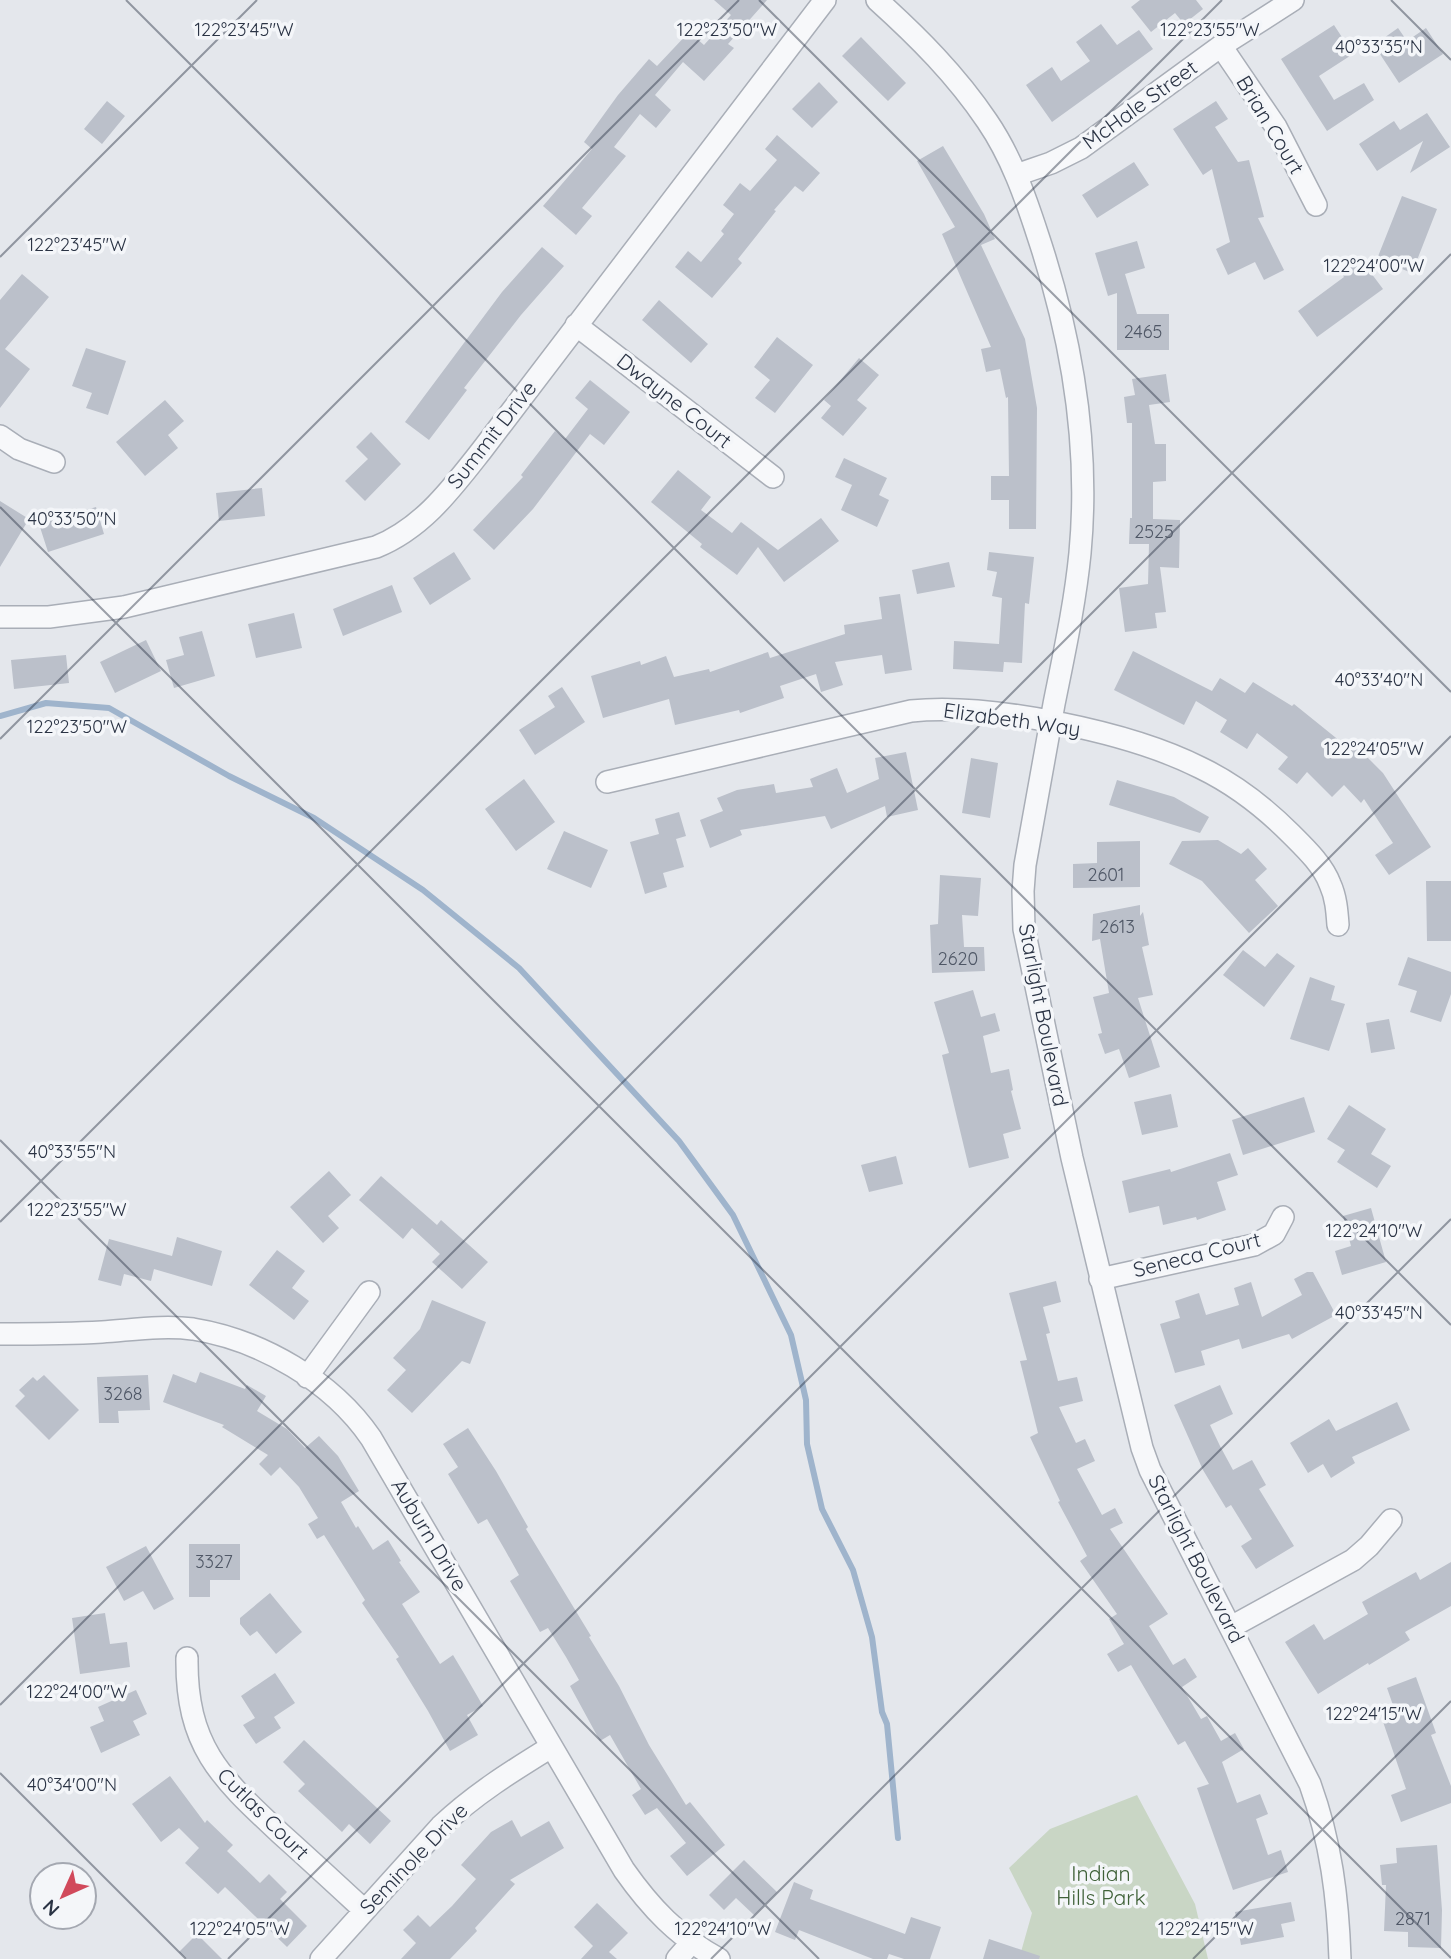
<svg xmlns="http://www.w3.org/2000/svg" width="1451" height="1959" viewBox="0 0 1451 1959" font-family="Quicksand,sans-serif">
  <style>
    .green { fill: #c9d6c5 }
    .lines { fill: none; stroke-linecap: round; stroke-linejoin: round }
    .stream { stroke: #9fb4cc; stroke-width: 6 }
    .building { fill: #bbc0ca }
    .minor-casing { stroke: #a9aeb7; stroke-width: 24 }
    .minor { stroke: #f7f8fa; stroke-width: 21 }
    .ticks { fill: none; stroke: #2b3445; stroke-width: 2; stroke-opacity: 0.45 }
    .labels { text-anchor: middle; stroke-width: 7; stroke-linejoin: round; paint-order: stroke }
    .number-label { font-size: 18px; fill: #4f5766 }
    .street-label { font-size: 21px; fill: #2b3445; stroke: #f4f6f9 }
    .park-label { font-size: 21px; fill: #3f6138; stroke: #f4f6f9 }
    .ticks-label { font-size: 18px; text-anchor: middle; fill: #2b3445; stroke: #f4f6f9; stroke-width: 7; stroke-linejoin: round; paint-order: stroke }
  </style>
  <rect width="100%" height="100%" fill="#e4e7ec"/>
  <path class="green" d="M1137,1795L1195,1904L1208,1959H1019L1032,1913L1009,1868L1050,1829Z"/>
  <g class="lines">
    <path class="stream" d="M0,716L46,703L109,708L229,776L314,818L423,890L519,968L679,1141L733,1215L791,1335L806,1400L807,1444L822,1509L853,1570L872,1637L882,1712L887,1724L898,1838"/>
  </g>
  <path class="building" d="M714,0H767L728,44L734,48L704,81L683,62L655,95L671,110L656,128L640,114L614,147L626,156L582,208L592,216L576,235L543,206L592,149L584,142L618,95L649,59L657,66L689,32L704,45L731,15Z
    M1140,0H1196L1203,9L1184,24L1175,13L1151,32L1131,7Z
    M1101,24L1117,45L1139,30L1153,49L1052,122L1026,85L1052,67L1061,81L1090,61L1076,42Z
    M1334,25L1353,54L1319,76L1334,100L1364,83L1374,100L1327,131L1281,59Z
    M1398,28L1407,41L1426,28L1443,54L1399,83L1374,45Z
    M861,37L906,83L888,101L842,56Z
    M819,82L838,102L812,128L792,109Z
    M107,101L125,116L102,144L84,129Z
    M1216,101L1228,119L1215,127L1238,162L1249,160L1264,217L1258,218L1284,270L1264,280L1255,262L1228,275L1216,249L1230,242L1212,169L1203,175L1173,129Z
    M1427,113L1450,147L1410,173L1423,141L1377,171L1359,144L1394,121L1400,130Z
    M777,135L820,173L803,192L795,186L774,210L776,211L738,259L742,263L712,298L675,267L688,251L701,262L724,234L721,231L734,214L723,205L740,183L750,191L777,160L765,149Z
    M943,146L984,214L995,239L981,245L1025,339L1037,408L1036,529H1009V500H991V476H1009L1008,397L1006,398L1000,369L986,372L981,349L991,347L942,234L955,227L917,161Z
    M1134,162L1149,185L1097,218L1082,195Z
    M1402,196L1437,209L1412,273L1377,259Z
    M1137,241L1145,268L1125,274L1137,314H1169V350H1117V293L1108,296L1095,253Z
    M542,247L564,266L521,315L464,388L467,390L429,440L405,422L502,292Z
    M1359,257L1383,289L1317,337L1298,311L1344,277L1340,271Z
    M22,274L49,297L5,349L30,369L0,408V300Z
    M659,300L708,344L691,363L642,320Z
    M777,337L813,365L775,413L755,398L770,380L754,367Z
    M86,348L126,361L108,415L86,408L92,393L72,386Z
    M859,358L879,375L857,400L867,408L843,436L821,418L831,406L824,400Z
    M1166,374L1170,402L1149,405L1155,444H1166V481L1153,482V519L1180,520L1179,568L1160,567L1166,612L1155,613L1157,628L1125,632L1119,588L1148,584L1149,544H1129L1130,518H1132V423H1127L1124,397L1135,395L1132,379Z
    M590,380L630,412L604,445L590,434L533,509L494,550L473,530L523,477L521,475L555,431L565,439L588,409L575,398Z
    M165,400L184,421L168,435L178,448L145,476L116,442Z
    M371,432L401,464L365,501L345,481L368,459L356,447Z
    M844,458L887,478L879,495L889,500L877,527L841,510L852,485L835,477Z
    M678,470L711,497L701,510L732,533L741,522L778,550L821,518L839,541L784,582L758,547L737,575L700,547L702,544L651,502Z
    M262,488L265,516L219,521L216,493Z
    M0,501L29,519L0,567Z
    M96,507L104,534L48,552L39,524Z
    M454,552L471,579L430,605L413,578Z
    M989,552L1034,557L1029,604L1025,603L1022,663L1004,662L1003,672L953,669L954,641L999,644L1002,598L992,596L997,572L987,570Z
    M949,562L955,587L917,594L912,570Z
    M392,585L402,612L343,636L333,609Z
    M900,594L912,670L885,674L882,655L835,662L843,685L821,692L816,674L780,686L784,698L740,713L739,710L675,725L669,699L603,718L591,676L640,661L641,665L666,656L674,677L709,669L710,672L768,652L770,658L845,634L844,625L882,619L879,597Z
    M294,613L302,648L256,658L248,624Z
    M202,631L215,676L174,688L166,660L184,655L179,637Z
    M146,640L161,671L115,693L100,662Z
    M1133,651L1212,691L1220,678L1245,693L1253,682L1292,706L1294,704L1351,750L1355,745L1383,773L1431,847L1389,875L1375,855L1393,843L1364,799L1361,803L1344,785L1332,797L1307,772L1297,784L1278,769L1288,757L1257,733L1247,749L1220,732L1227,720L1196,701L1184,725L1114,690Z
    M66,655L69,683L14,689L11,660Z
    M562,687L585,722L535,755L519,730L555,707L548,696Z
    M906,752L918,810L887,817L885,806L831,829L825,816L740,830L742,835L710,848L700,820L723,811L717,798L737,790L774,784L776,793L813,787L810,779L837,768L847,793L879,779L875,758Z
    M971,758L998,763L990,818L962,813Z
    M524,779L555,822L516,851L485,809Z
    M1117,780L1174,797L1209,817L1200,833L1109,805Z
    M679,812L686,836L676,839L684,867L663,873L667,887L645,894L630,842L659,834L655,819Z
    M564,831L608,850L591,888L547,869Z
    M1218,840L1241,854L1248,848L1267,869L1255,880L1278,906L1249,933L1202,881L1169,864L1182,841Z
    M1140,841V887L1073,888V864L1097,863V842Z
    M940,875L981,878L978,916L962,915L964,947H984L985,971L932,973L930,925L938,924Z
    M1426,881H1451V941H1427Z
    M1140,905V916L1143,912L1149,945L1142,947L1153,995L1138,998L1160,1067L1129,1078L1119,1049L1105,1054L1098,1034L1102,1033L1093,997L1109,993L1100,939L1092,941L1093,914Z
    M1243,950L1265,967L1277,953L1295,966L1264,1007L1223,975Z
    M1408,957L1451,972V994L1441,1022L1410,1012L1417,991L1398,985Z
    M1310,977L1335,986L1331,1000L1345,1004L1329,1051L1290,1039Z
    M973,990L981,1017L995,1013L1000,1031L983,1036L991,1073L1009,1069L1013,1090L1011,1091L1021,1129L1003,1134L1009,1158L969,1168L942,1055L949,1053L934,1002Z
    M1389,1019L1395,1049L1371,1053L1366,1023Z
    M1171,1094L1178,1127L1142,1135L1134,1102Z
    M1304,1097L1315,1132L1243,1155L1232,1120Z
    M1349,1105L1386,1129L1371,1154L1391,1166L1377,1188L1337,1162L1345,1150L1327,1139Z
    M1230,1153L1238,1175L1217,1182L1226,1210L1197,1220L1196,1217L1163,1225L1159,1206L1129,1213L1122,1181L1170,1169L1171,1172Z
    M896,1156L903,1184L869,1192L861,1165Z
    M329,1171L351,1195L328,1216L339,1228L323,1243L290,1207Z
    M381,1176L437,1225L441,1220L488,1262L462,1289L432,1262L440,1254L412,1228L403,1239L359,1200Z
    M1371,1208L1386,1262L1342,1275L1335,1251L1351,1246L1343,1216Z
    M177,1237L222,1251L212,1286L154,1269L151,1281L124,1274L121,1286L98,1280L109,1239L172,1256Z
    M277,1250L305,1271L292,1288L309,1301L294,1320L249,1285Z
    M1307,1272H1313L1336,1315L1292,1339L1289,1334L1242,1349L1239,1339L1201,1351L1205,1365L1175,1373L1160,1324L1180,1318L1175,1301L1199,1293L1206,1315L1239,1305L1234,1288L1251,1282L1262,1317L1302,1295L1294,1279Z
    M1056,1281L1061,1302L1043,1307L1050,1333L1046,1334L1058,1381L1077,1377L1083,1401L1059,1407L1076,1443L1085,1439L1095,1461L1077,1469L1102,1515L1115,1508L1123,1523L1110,1529L1168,1614L1149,1626L1173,1665L1185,1658L1197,1677L1182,1687L1201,1719L1207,1716L1221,1741L1235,1733L1244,1749L1222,1762L1237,1803L1260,1794L1268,1814L1256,1819L1268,1855L1281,1850L1288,1872L1233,1890L1197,1788L1209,1784L1185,1741L1178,1745L1131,1665L1118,1672L1107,1654L1124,1644L1109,1619L1117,1614L1080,1561L1087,1556L1058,1502L1060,1501L1030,1437L1038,1433L1020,1361L1027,1360L1009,1293Z
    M432,1300L486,1322L470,1364L462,1361L412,1413L387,1390L406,1370L393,1358L420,1329Z
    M200,1372L245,1389L247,1385L266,1396L257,1411L287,1429L305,1448L319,1436L338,1456L359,1491L341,1502L356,1528L358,1526L373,1550L388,1540L401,1561L399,1562L420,1592L402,1604L440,1664L453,1655L465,1675L483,1706L467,1715L478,1735L450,1751L428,1711L396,1659L399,1657L362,1603L365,1600L324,1535L317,1539L308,1524L318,1518L299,1487L280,1467L271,1476L259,1464L268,1455L222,1427L224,1425L163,1402L173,1374L196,1383Z
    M44,1375L79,1410L49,1440L15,1406L25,1396L19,1390L33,1377L37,1381Z
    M148,1375L150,1410L118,1411L119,1423H99L97,1377Z
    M1220,1385L1233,1414L1210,1425L1220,1446L1233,1470L1252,1460L1266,1485L1259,1489L1294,1546L1256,1569L1241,1546L1252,1539L1231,1505L1226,1508L1203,1470L1174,1405Z
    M1397,1402L1410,1430L1352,1457L1355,1463L1331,1478L1323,1464L1308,1473L1290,1443L1329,1419L1336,1431Z
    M468,1428L496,1471L528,1527L526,1529L591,1636L589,1637L619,1686L649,1745L686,1805L690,1802L725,1845L687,1876L670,1856L686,1843L657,1808L645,1815L632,1795L641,1789L610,1735L600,1741L570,1686L579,1680L566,1657L548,1628L540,1632L510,1581L519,1575L505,1550L487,1519L478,1524L448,1474L458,1467L443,1444Z
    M189,1544H240V1580H210V1597H189Z
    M146,1546L174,1599L154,1610L143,1591L124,1601L106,1567Z
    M1451,1562V1606L1405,1632L1410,1640L1369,1665L1368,1663L1318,1694L1285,1642L1314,1624L1324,1640L1368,1614L1362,1602L1416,1572L1420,1580Z
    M270,1593L302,1632L276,1654L257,1631L250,1636L240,1624V1618Z
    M105,1613L110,1644L127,1642L130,1667L80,1674L72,1618Z
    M275,1673L295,1703L274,1717L281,1728L256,1744L243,1725L255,1718L241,1696Z
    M1416,1677L1436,1733L1431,1735L1451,1786V1803L1401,1822L1391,1795L1406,1789L1380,1713L1394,1708L1387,1688Z
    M136,1690L147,1714L133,1721L140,1735L101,1753L90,1727L104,1721L98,1707Z
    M304,1740L391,1821L370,1844L349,1824L342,1832L298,1791L305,1784L283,1762Z
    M170,1776L205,1823L207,1820L233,1845L227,1851L260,1883L269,1874L287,1892L280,1899L307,1926L287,1947L225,1887L218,1894L185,1863L199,1848L179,1828L161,1842L132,1804Z
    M512,1820L521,1837L549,1821L564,1848L510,1880L515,1884L475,1928L477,1931L450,1959H401L416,1943L403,1930L418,1915L430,1927L452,1906L476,1879L461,1865L491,1832Z
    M1437,1845L1442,1910L1441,1948L1408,1947V1932L1384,1931L1386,1885H1382L1380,1865L1397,1863L1396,1848Z
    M744,1860L777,1892L754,1915L736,1898L724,1910L709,1895Z
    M794,1882L813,1890L810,1899L905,1934L911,1917L941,1927L930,1959H904L889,1954L887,1959H873L799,1930L795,1940L775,1932Z
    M1291,1902L1295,1921L1281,1924L1284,1937L1241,1945L1235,1912Z
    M597,1903L628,1933L609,1952L617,1959H581L593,1946L574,1927Z
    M197,1934L222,1959H187L179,1952Z
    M989,1939L1040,1956L1039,1959H983Z"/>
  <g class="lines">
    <defs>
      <path id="minor" d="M877,0C918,37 956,75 987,121C1011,156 1025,196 1038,236C1072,338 1090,446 1080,553C1075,604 1064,654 1054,704C1044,758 1035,812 1025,865L1023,891L1024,929L1072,1158L1142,1448L1150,1470L1310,1784C1331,1842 1338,1898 1340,1959
        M1221,46L1276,127L1316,205
        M1016,175L1051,163L1081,148L1221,46L1293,0
        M576,325L773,477
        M0,436L19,449L54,462
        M0,617H49L124,607L376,547C423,528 452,488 482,450L825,0
        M607,782L911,711C991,703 1130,732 1201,768C1234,784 1265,808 1291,834C1305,848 1323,865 1330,884C1336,897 1337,911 1338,925
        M1100,1279L1254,1245L1274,1234L1283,1217
        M0,1334C34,1334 68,1334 102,1332C132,1330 163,1325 193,1329C261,1340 332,1381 371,1438L624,1870C650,1907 678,1937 719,1959
        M307,1377L369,1292
        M1231,1627L1353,1560L1369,1546L1391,1520
        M187,1658C186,1747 221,1778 281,1834C309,1859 337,1885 364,1910
        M321,1959L441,1826C475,1794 512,1771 551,1747
        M677,1959L691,1943"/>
    </defs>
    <use href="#minor" class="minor-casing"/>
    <use href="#minor" class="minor"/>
  </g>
  <path class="ticks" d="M126,0L1451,1325M759,0L1451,692M1391,0L1451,60M0,257L257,0M0,507L1451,1958M0,739L739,0M0,1140L819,1959M0,1222L1222,0M0,1705L1451,254M0,1773L186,1959M228,1959L1451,736M711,1959L1451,1219M1193,1959L1451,1701"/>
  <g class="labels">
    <g class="number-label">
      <text x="1143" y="338">2465</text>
      <text x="1154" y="538">2525</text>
      <text x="1106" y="881">2601</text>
      <text x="1117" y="933">2613</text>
      <text x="958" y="965">2620</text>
      <text x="123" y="1400">3268</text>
      <text x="214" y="1568">3327</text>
      <text x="1413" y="1925">2871</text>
    </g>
    <g class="street-label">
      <text transform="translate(1140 105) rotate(-36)" y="7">McHale Street</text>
      <text transform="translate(1270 125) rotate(59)" y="7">Brian Court</text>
      <text transform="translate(674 401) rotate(38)" y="7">Dwayne Court</text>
      <text transform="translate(492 435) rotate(-52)" y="7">Summit Drive</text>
      <text transform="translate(1012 720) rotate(8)" y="7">Elizabeth Way</text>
      <text transform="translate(1043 1015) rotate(79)" y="7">Starlight Boulevard</text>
      <text transform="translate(1197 1255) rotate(-14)" y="7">Seneca Court</text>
      <text transform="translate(429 1535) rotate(59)" y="7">Auburn Drive</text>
      <text transform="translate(1196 1559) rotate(63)" y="7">Starlight Boulevard</text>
      <text transform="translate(263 1814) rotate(45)" y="7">Cutlas Court</text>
      <text transform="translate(414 1859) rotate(-46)" y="7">Seminole Drive</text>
    </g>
    <g class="park-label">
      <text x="1101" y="1881">Indian<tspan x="1101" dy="24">Hills Park</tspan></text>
    </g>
  </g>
  <g class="ticks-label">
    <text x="244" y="36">122°23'45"W</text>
    <text x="727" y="36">122°23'50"W</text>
    <text x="1210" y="36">122°23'55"W</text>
    <text x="1379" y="53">40°33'35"N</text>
    <text x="77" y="251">122°23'45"W</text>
    <text x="1374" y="272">122°24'00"W</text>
    <text x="72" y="525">40°33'50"N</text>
    <text x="1379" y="686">40°33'40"N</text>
    <text x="77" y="733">122°23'50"W</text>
    <text x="1374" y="755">122°24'05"W</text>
    <text x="72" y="1158">40°33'55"N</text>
    <text x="77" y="1216">122°23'55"W</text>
    <text x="1374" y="1237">122°24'10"W</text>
    <text x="1379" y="1319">40°33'45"N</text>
    <text x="77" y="1698">122°24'00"W</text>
    <text x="1374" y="1720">122°24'15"W</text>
    <text x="72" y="1791">40°34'00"N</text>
    <text x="240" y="1935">122°24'05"W</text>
    <text x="723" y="1935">122°24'10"W</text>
    <text x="1206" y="1935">122°24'15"W</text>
  </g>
  <g transform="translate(63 1896) rotate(225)"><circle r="33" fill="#f4f6f9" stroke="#a4a8b1" stroke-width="2"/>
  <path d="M0-5L12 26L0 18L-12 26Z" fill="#d1495b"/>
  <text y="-10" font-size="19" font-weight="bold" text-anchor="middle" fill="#2b3445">N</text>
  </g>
</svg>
